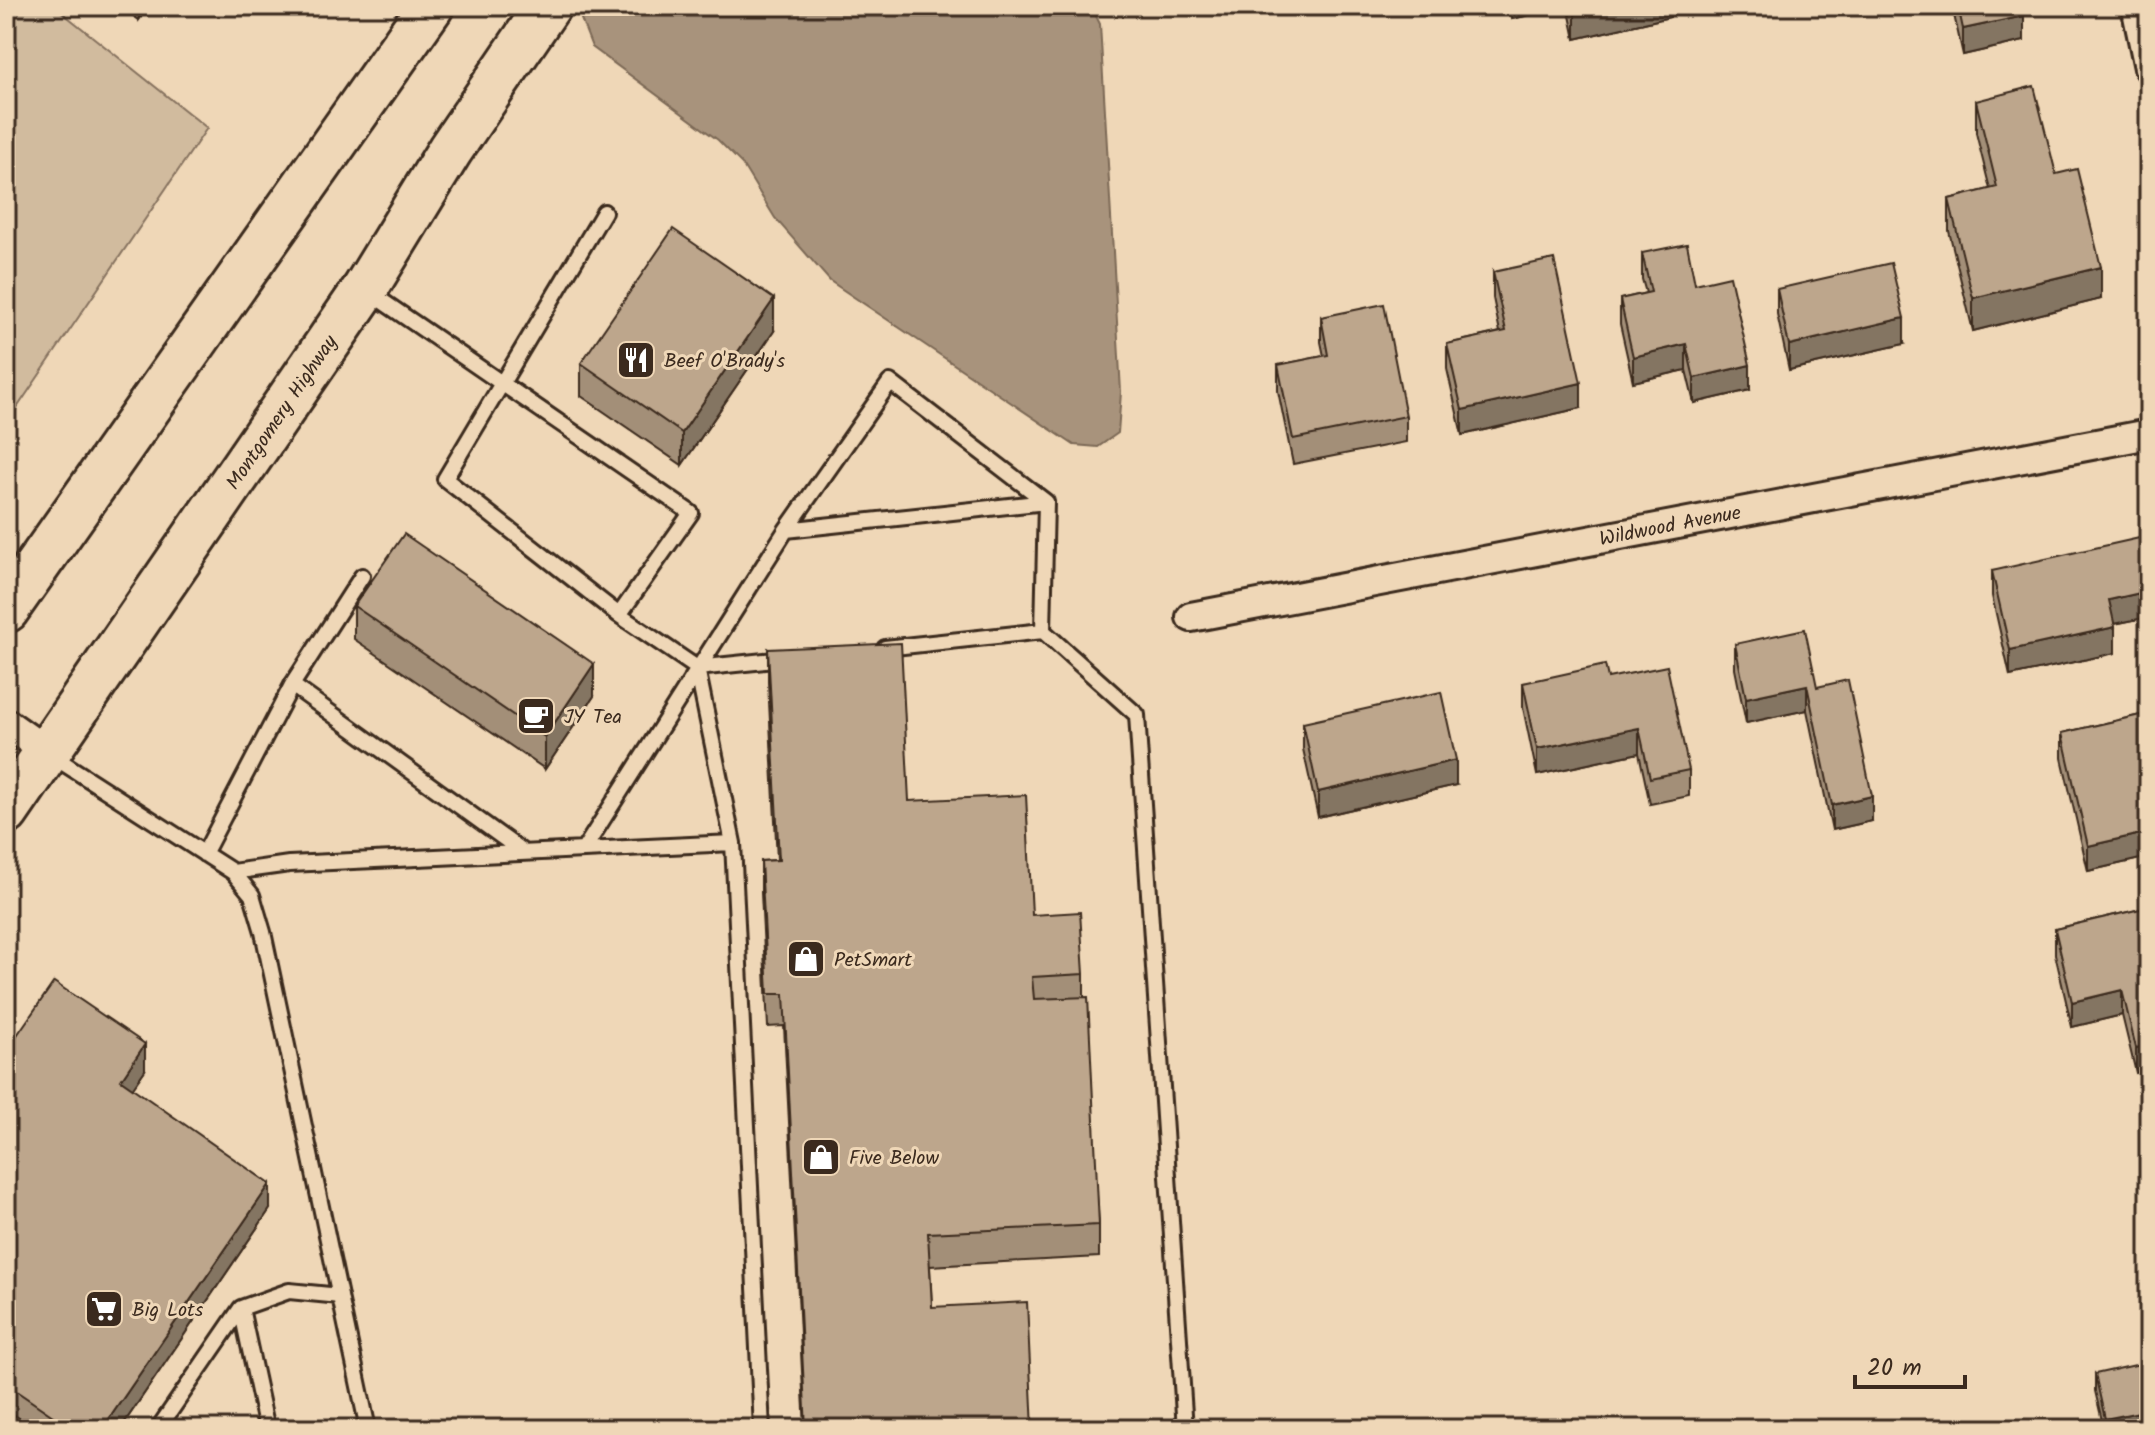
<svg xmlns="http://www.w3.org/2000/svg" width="2155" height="1435" viewBox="0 0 2155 1435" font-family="Kalam,sans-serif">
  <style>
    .green { fill: #d1bb9e; stroke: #86725e; stroke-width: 2 }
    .water { fill: #a8937b; stroke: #7c6956; stroke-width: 2 }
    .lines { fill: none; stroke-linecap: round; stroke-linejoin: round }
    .lane-casing { stroke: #3b2a1e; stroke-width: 20 }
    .street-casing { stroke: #3b2a1e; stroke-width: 34 }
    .primary-casing { stroke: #3b2a1e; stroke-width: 50 }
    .lane { stroke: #efd7b7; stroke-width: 14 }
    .street { stroke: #efd7b7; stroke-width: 28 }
    .primary { stroke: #efd7b7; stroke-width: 44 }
    .wall { fill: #a38f78; stroke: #3b2a1e; stroke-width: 2 }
    .shaded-wall { fill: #847462; stroke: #3b2a1e; stroke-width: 2 }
    .building { fill: #bda68c; stroke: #3b2a1e; stroke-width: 2 }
    .labels { text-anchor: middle; stroke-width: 6; stroke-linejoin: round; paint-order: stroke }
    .poi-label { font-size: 20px; fill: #3b2a1e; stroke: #efd7b7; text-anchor: start }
    .street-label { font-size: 20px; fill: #3b2a1e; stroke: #efd7b7 }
  </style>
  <rect width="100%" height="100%" fill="#efd7b7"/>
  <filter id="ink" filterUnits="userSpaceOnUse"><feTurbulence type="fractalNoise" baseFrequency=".0125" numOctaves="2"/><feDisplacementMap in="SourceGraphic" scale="16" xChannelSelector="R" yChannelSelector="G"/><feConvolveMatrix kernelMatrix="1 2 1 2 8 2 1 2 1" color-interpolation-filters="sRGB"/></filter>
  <g filter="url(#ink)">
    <path class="green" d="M6,6H54L207,128L6,424Z"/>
    <path class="water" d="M585,6H1091L1100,24L1121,392L1118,433L1098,447L1074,445L830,281L775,218L742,164L718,140L592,47L581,19Z"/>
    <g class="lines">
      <defs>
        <path id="lane" d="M604,212L445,479L619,615L697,668L733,843
          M369,292L691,513L619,615
          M1043,631L1046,502
          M885,648L1043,631L1137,715L1185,1429
          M697,668L784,659
          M292,685L523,852
          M51,755L233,872L289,864L733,843L762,1429
          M584,849L786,530L890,382L1046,502L786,530
          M204,854L292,685L362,576
          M233,872L252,895L263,932L368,1429
          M241,1308L267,1429
          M158,1429L241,1308L289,1291L340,1296"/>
        <path id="street" d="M2136,6L2149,68
          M1191,617L2149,434
          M6,723L47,752"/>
        <path id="primary" d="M6,610L431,6
          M6,812L365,289L450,150L548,6"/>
      </defs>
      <use href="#lane" class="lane-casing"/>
      <use href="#street" class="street-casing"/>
      <use href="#primary" class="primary-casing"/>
      <use href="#lane" class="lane"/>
      <use href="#street" class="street"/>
      <use href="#primary" class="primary"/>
    </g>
    <path class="wall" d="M120,6H149L139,20Z
      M1509,6H1670V17L1575,39L1568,6L1512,19Z
      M1952,6H2022L2024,41L1963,55Z
      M1976,101L2056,174L2101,299L1973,331L1949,231V199L1990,189L1976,133Z
      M1642,253L1695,284L1750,390L1694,403L1686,370L1633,382L1620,324V299L1646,293L1642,279Z
      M1493,272L1581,408L1462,435L1447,369V344L1500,332L1493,298Z
      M1777,289L1904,344L1789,370L1777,314Z
      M1321,317L1406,416V442L1293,464L1278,391V365L1324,356L1321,342Z
      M774,331L682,465L581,396V363Z
      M2149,561V617L2114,624L2115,653L2010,676L1992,596V571Z
      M354,606L594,696L545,769L354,639Z
      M1735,644L1817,687L1872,821L1832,830L1807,710L1746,723L1735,669Z
      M768,649L909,801L1032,915L1084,974V997L1099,1225V1257L930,1266L932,1307L1033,1429H805L784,1026L768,1027L761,893V861L777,860L768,682Z
      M1608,678L1689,770V796L1650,804L1639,753L1537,775L1523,708V683Z
      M2149,713V857L2088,871L2062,758V733Z
      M1303,723L1456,785L1318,817L1303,749Z
      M2149,907L2136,1073L2122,1015L2072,1027L2055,954V929Z
      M6,1051L145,1070L132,1088L270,1209L120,1429H35L6,1409Z
      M2095,1374L2140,1429H2104L2095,1391Z"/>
    <path class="shaded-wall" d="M139,6H149L139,20Z
      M1512,6H1568L1512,19Z
      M1609,6H1670V17L1575,39V14Z
      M1716,6H1749L1716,14Z
      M2024,16V41L1963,55V29Z
      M2101,267V299L1973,331V298Z
      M774,299V331L682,465V433Z
      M1904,318V344L1789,370V345Z
      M1686,344V370L1633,382V357Z
      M1750,365V390L1694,403V378Z
      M1581,383V408L1462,435V410Z
      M2149,591V617L2109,625V600Z
      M2115,627V653L2010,676V650Z
      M594,664V696L545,769V737Z
      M1807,685V710L1746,723V698Z
      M1639,728V753L1537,775V749Z
      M1456,760V785L1318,817V792Z
      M1872,796V821L1832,830V805Z
      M2149,832V857L2088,871V846Z
      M2122,990V1015L2072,1027V1002Z
      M145,1044V1070L121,1105V1080Z
      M2149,1045V1070L2136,1073V1048Z
      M270,1184V1209L120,1429H102Z
      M2149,1410V1427L2140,1429H2105V1419Z"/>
    <path class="building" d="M1573,6H1609L1575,14Z
      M1958,6H2022L2024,16L1963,29Z
      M2034,86L2056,174L2077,169L2101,267L1973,298L1949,199L1997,187L1976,101Z
      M673,229L774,299L682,433L581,363Z
      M1687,244L1695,284L1730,276L1750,365L1694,378L1686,344L1633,357L1620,299L1651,292L1642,253Z
      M1554,259L1581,383L1462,410L1447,344L1506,331L1493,272Z
      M1891,263L1904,318L1789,345L1777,289Z
      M1384,304L1406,416L1293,439L1278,365L1328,355L1321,317Z
      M404,534L594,664L545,737L354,606Z
      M2144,537L2149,561V591L2109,600L2115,627L2010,650L1992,571Z
      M1805,629L1817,687L1848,680L1872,796L1832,805L1807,685L1746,698L1735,644Z
      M901,643L909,801L1026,795L1032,915L1080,912L1084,974L1032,977L1034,999L1088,997L1099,1225L928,1233L932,1307L1027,1302L1033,1429H806L784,994H768L761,861L779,860L768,649Z
      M1605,665L1608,678L1667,666L1689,770L1650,778L1639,728L1537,749L1523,683Z
      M1441,692L1456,760L1318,792L1303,723Z
      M2149,713V832L2088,846L2062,733Z
      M2149,907V1045L2136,1048L2122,990L2072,1002L2055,929Z
      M54,982L145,1044L121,1080L270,1184L102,1429H72L6,1384V1051Z
      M2149,1362V1410L2105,1419L2095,1374Z"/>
  </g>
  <defs>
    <symbol id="restaurant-square" viewBox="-11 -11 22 22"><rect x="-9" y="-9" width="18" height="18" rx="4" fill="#3b2a1e" stroke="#efd7b7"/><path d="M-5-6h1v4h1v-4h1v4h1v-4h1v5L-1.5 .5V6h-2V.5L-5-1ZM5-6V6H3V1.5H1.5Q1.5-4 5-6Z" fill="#fff"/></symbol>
    <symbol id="cafe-square" viewBox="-11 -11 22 22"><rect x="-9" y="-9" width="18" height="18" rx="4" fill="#3b2a1e" stroke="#efd7b7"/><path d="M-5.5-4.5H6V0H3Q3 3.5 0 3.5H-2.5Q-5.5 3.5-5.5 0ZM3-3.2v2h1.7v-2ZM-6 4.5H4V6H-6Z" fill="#fff"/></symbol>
    <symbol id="shop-square" viewBox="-11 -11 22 22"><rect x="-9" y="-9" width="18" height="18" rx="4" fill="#3b2a1e" stroke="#efd7b7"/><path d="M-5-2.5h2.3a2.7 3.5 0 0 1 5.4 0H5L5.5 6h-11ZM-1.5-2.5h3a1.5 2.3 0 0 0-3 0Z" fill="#fff"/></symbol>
    <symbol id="supermarket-square" viewBox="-11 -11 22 22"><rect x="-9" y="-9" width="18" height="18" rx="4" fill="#3b2a1e" stroke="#efd7b7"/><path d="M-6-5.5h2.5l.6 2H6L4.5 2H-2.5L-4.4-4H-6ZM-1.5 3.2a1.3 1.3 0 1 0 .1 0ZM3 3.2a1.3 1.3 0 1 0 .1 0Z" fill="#fff"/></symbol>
  </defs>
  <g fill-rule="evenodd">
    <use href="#restaurant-square" x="614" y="338" width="44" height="44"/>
    <use href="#cafe-square" x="514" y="694" width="44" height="44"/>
    <use href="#shop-square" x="784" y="937" width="44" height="44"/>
    <use href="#shop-square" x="799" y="1135" width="44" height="44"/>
    <use href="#supermarket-square" x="82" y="1287" width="44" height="44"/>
  </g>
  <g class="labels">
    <g class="poi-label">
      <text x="664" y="367">Beef O'Brady's</text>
      <text x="564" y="723">JY Tea</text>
      <text x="834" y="966">PetSmart</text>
      <text x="849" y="1164">Five Below</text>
      <text x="132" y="1316">Big Lots</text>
    </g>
    <g class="street-label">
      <text transform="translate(281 412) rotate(-56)" y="7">Montgomery Highway</text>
      <text transform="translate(1670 525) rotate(-11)" y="7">Wildwood Avenue</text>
    </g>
  </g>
  <rect width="2155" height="1435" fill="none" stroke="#efd7b7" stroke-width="32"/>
  <rect x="16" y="16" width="2123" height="1403" fill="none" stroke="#3b2a1e" stroke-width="3" filter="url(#ink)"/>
  <path d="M1855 1375v12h110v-12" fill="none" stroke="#3b2a1e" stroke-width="4"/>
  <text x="1867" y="1375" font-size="24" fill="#3b2a1e" stroke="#efd7b7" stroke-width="6" paint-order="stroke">20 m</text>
</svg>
